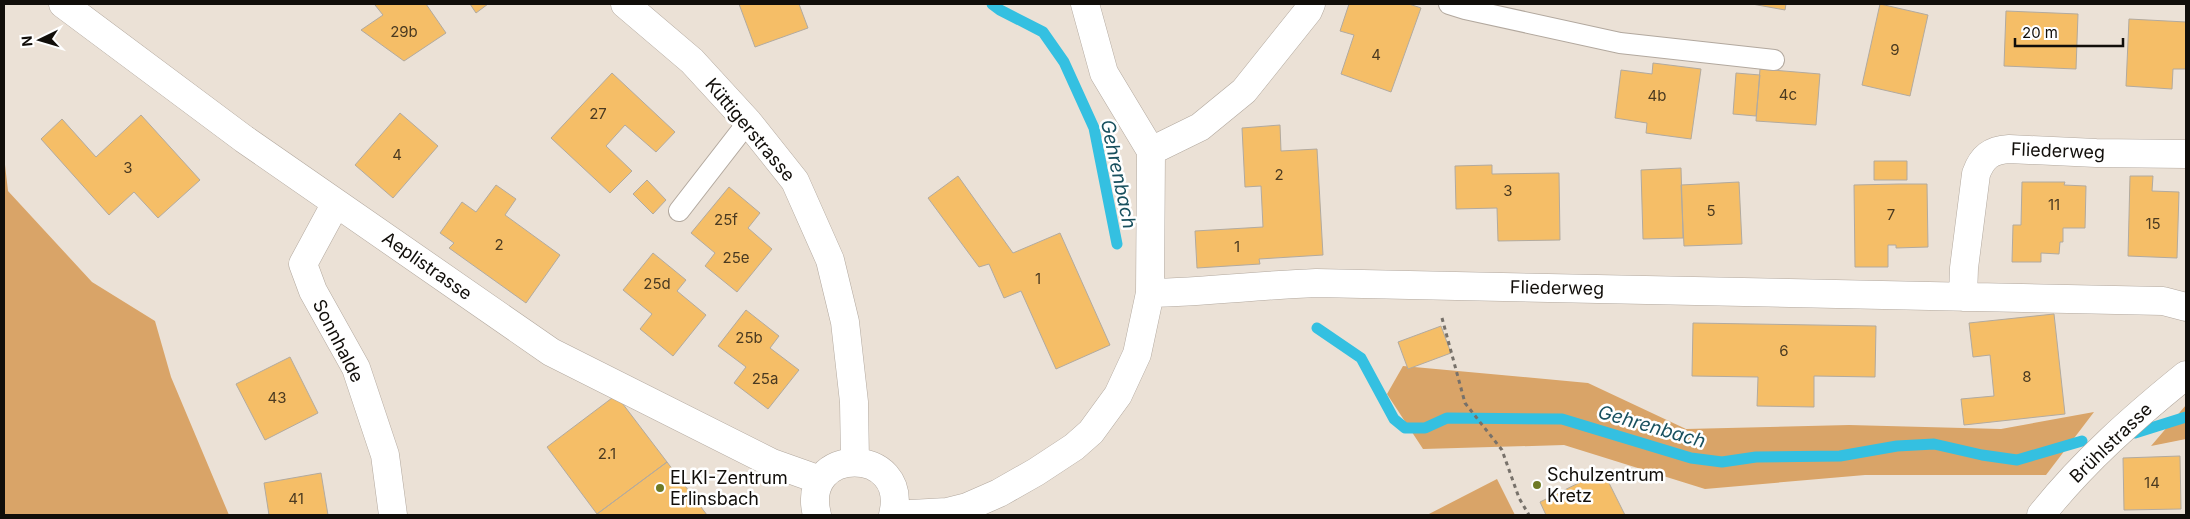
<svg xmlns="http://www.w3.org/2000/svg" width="2190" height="519" viewBox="0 0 2190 519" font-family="Inter,sans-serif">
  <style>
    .green { fill: #d9a468 }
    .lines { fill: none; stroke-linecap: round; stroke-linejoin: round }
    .stream { stroke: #34c0e1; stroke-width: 11 }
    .building { fill: #f5be67; stroke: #b2aa9f }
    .lane-casing { stroke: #b2a89e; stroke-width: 22 }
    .street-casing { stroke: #b2a89e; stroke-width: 29 }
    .path { stroke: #77716a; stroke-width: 3; stroke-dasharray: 4 4; stroke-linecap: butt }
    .lane { stroke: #fff; stroke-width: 20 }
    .street { stroke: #fff; stroke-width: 28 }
    .poi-dot { fill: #6f7a25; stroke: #fff; stroke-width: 2 }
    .labels { text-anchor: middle; stroke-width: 5; stroke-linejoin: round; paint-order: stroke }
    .number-label { font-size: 15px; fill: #4a3a21 }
    .street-label { font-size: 18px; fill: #110e0a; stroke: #fff }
    .poi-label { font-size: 18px; fill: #110e0a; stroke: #fff; text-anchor: start }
    .water-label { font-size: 19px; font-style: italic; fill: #18505e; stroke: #fff }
  </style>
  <rect width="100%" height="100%" fill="#ebe1d6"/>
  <path class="green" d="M4,156L8,191L92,282L155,321L171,377L229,515H4Z
    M1403,366L1588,383L1686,429L1849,425L2001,429L2094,412L2046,475H1865L1705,489L1564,445L1423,449L1387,394Z
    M2186,405V439L2151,446Z
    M1497,479L1515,515H1427Z"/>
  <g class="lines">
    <path class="stream" d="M992,4L1000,10L1043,32L1064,62L1094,128L1117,244
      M1317,328L1361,358L1394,419L1405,428H1425L1447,418L1562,419L1691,458L1722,462L1756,457L1840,456L1897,446L1934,444L1982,455L2017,460L2082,441
      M2135,433L2186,417"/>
  </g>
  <path class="building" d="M377,4H426L446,33L404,61L361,30L383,15L375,5Z
    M470,4H488L476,13Z
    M739,4H799L808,28L755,47Z
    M1349,4H1409L1421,8L1391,92L1341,74L1354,35L1340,31Z
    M1752,4H1786L1785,10Z
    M1880,4L1928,15L1910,96L1862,85Z
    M2006,11L2078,14L2076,69L2004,66Z
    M2129,19L2186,22V69H2173L2172,89L2126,86Z
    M1653,63L1701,69L1691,139L1646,133L1647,123L1615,118L1621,70L1652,74Z
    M1760,69L1820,74L1816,125L1756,121Z
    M612,73L675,132L656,152L625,125L606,146L632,171L610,193L551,138Z
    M1736,73L1760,75L1756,116L1733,114Z
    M400,113L438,146L393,198L355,165Z
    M141,115L200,180L158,218L134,192L109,215L41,139L62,119L96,157Z
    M1280,125L1281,151L1317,149L1323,255L1259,259L1260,264L1197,268L1195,231L1263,227L1261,186L1245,187L1242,128Z
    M1874,161H1907V180H1874Z
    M1492,165V174L1559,173L1560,240L1498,241L1497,208L1456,209L1455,166Z
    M1681,168L1683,238L1643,239L1641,170Z
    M958,176L1013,253L1060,233L1110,345L1056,369L1021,291L1004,298L989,264L979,267L928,198Z
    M2130,176H2153L2152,191L2179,192L2177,258L2128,256Z
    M647,180L666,200L653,214L633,194Z
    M1739,182L1742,244L1684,246L1681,185Z
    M2022,182H2065L2064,185L2086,186L2085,228H2063V242H2060L2059,254L2041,253V262H2012L2013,225H2021Z
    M1899,184H1927L1928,247L1896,248V245H1888V267H1855L1854,185Z
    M496,185L516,199L505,215L560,255L526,303L449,248L454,243L440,233L462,202L476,212Z
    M729,187L760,213L748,228L772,249L737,292L705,266L715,253L691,233Z
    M653,253L686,280L677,291L706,315L673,356L640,329L652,314L623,290Z
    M746,310L779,336L770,348L799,370L768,409L734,383L746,367L718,346Z
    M2054,314L2065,414L1964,425L1961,399L1994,396L1990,355L1973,357L1969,323Z
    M1693,323L1876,326L1875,377L1814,376V407L1757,406L1758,377L1692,376Z
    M1441,326L1451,353L1408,369L1398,342Z
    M290,357L318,413L265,440L236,384Z
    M616,395L667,462L597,514L547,447Z
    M2180,456L2181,509L2124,510L2123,458Z
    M667,462L707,515H598L597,514Z
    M1603,471L1625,515H1546L1540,502Z
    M321,473L328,515H269L264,483Z"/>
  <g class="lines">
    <defs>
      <path id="lane" d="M1449,4L1465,9L1620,43L1774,60
        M679,211L748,122"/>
      <path id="street" d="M63,4L244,139L551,352L772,463L820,480
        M625,4L692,61L748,122L795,181L830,260L845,322L854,402L855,461
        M1151,151L1200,127L1244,91L1308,11L1311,4
        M336,203L303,264L313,291L356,368L385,455L393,515
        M1150,293C1206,292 1261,285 1316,283L2163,301L2186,307
        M1963,297L1964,268L1976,174C1982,157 1991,150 2009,149L2096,153L2186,154
        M817,515C799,445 910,445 893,515
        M893,515L947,512L967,507L999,493L1036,472L1074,447L1091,432L1118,395L1137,354L1150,293L1151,151L1104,73L1085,4
        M2041,515C2083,462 2134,417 2186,375"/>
    </defs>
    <use href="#lane" class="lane-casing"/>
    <use href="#street" class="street-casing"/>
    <path class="path" d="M1442,318L1465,403L1502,450L1519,498L1529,515"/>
    <use href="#lane" class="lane"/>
    <use href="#street" class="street"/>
  </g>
  <g class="poi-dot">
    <circle cx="1537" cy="485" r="5"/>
    <circle cx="660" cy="488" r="5"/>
  </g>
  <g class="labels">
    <g class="number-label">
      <text x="404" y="37">29b</text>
      <text x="1895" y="55">9</text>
      <text x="1376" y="60">4</text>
      <text x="1788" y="100">4c</text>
      <text x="1657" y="101">4b</text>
      <text x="598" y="119">27</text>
      <text x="397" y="160">4</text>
      <text x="128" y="173">3</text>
      <text x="1279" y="180">2</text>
      <text x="1508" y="196">3</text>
      <text x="2054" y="210">11</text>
      <text x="1711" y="216">5</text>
      <text x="1891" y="220">7</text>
      <text x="726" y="225">25f</text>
      <text x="2153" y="229">15</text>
      <text x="499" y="250">2</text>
      <text x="1237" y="252">1</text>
      <text x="736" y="263">25e</text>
      <text x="1038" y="284">1</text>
      <text x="657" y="289">25d</text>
      <text x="749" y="343">25b</text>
      <text x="1784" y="356">6</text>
      <text x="2027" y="382">8</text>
      <text x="765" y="384">25a</text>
      <text x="277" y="403">43</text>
      <text x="607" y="459">2.1</text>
      <text x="2152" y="488">14</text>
      <text x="296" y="504">41</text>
    </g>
    <g class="street-label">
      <text transform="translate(750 130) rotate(50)" y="6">Küttigerstrasse</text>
      <text transform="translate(2058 151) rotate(2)" y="6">Fliederweg</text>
      <text transform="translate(427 266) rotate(35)" y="6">Aeplistrasse</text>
      <text transform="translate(1557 288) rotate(1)" y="6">Fliederweg</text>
      <text transform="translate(338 341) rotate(63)" y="6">Sonnhalde</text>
      <text transform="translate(2111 443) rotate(-44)" y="6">Brühlstrasse</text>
    </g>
    <g class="poi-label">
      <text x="1547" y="481">Schulzentrum<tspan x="1547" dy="21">Kretz</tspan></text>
      <text x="670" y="484">ELKI-Zentrum<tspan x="670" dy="21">Erlinsbach</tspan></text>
    </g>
    <g class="water-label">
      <text transform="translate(1119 174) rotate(78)" y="7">Gehrenbach</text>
      <text transform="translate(1652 426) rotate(16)" y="7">Gehrenbach</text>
    </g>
  </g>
  <rect width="2190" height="519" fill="none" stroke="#110e0a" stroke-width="10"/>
  <g transform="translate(40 40) rotate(265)" stroke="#ffffff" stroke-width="4" paint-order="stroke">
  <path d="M0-4L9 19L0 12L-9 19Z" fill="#110e0a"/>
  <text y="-8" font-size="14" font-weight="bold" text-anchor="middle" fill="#110e0a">N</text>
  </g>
  <path d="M2015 38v8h108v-8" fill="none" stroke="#110e0a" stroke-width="2.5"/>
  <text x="2022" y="38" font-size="15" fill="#110e0a" stroke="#ffffff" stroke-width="4" paint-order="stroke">20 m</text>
</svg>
